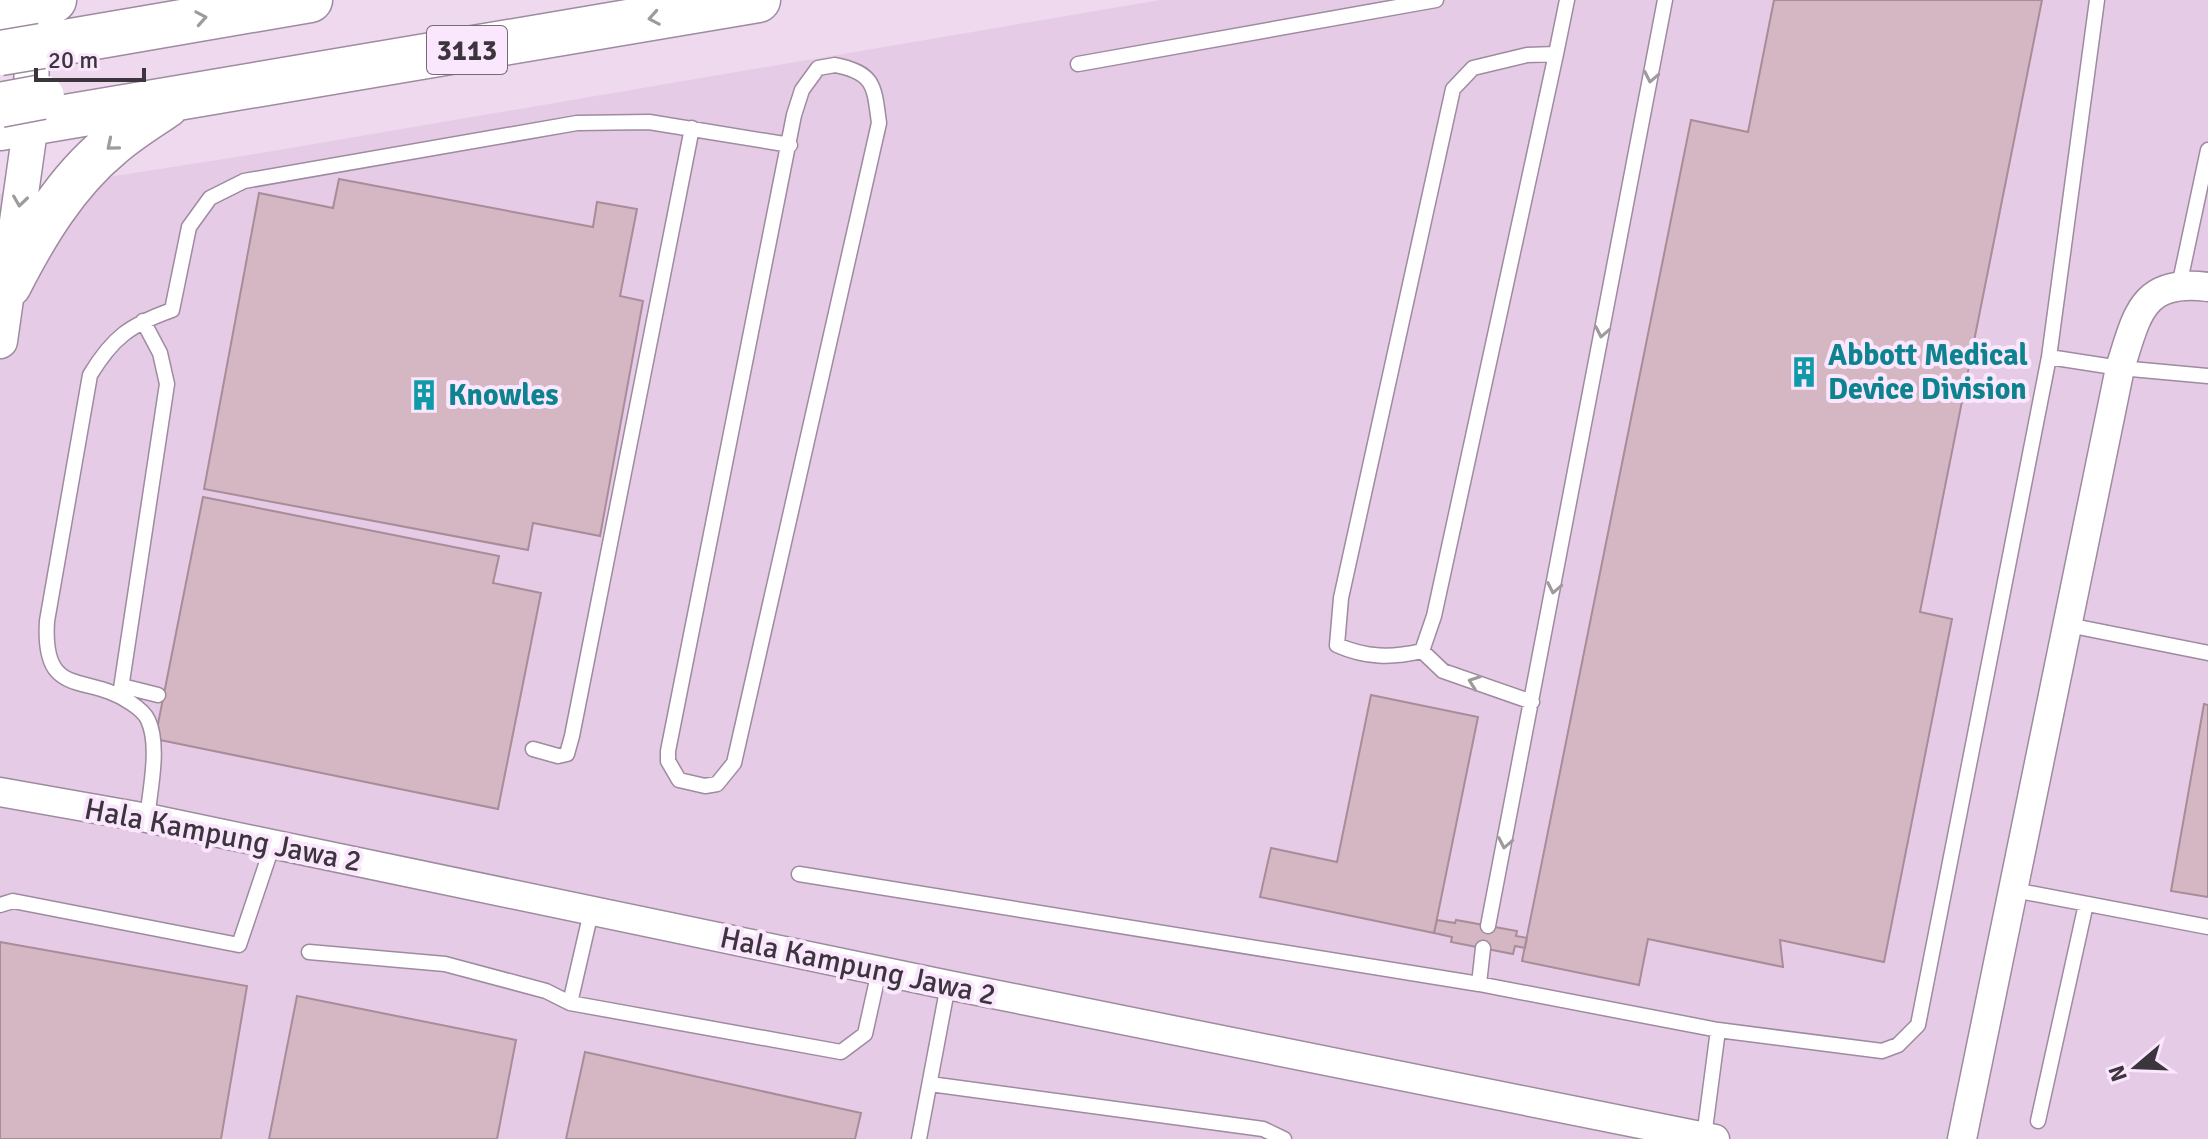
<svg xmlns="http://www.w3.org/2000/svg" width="2208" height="1139" viewBox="0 0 2208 1139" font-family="Signika,sans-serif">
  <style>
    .built { fill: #e5cbe6 }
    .building { fill: #d4b7c3; stroke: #a88c98; stroke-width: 2 }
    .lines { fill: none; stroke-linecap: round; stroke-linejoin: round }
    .service-casing { stroke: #9e8b9f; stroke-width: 17 }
    .minor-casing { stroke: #9e8b9f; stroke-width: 31 }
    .tertiary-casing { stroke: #9e8b9f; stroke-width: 37 }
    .trunk-casing { stroke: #9e8b9f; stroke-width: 47 }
    .service { stroke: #fff; stroke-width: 14 }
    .minor { stroke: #fff; stroke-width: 28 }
    .tertiary { stroke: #fff; stroke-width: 34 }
    .trunk { stroke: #fff; stroke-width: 44 }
    .trunk-bridge-casing { stroke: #9e8b9f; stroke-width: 47; stroke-linecap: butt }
    .trunk-bridge { stroke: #fff; stroke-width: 44 }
    .oneway { stroke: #9e9a9e }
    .labels { text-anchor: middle; stroke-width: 8; stroke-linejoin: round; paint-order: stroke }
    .shield { fill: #fbe7fd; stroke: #766a77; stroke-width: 2 }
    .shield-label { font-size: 28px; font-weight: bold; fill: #3d353d }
    .culture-label { font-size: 30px; font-weight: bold; fill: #0d838f; stroke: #fbe7fd; text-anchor: start }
    .street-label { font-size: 30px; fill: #3d353d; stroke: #fbe7fd }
  </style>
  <rect width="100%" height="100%" fill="#eed9ef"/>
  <path class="built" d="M1160,0H2208V1139H0V194L243,156Z"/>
  <path class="building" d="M1774,0H2042L1920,612L1952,619L1884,962L1780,940L1783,967L1648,939L1639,985L1522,961L1691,120L1748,132Z
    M339,179L593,227L597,202L637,209L620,296L643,301L600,536L533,523L528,550L204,489L259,193L333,208Z
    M203,497L499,556L493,583L541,593L498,809L155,739Z
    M1371,695L1478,717L1434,933L1260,897L1271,848L1337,862Z
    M2204,704L2208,705V897L2171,891Z
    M1437,920L1455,923L1456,920L1517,931L1516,936L1527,938L1525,948L1515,946L1513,954L1451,942L1452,937L1434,933Z
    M0,942L247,986L221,1139H0Z
    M297,996L516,1040L497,1139H269Z
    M585,1052L861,1113L855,1139H566Z"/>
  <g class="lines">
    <defs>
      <path id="service" d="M1556,54L1434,616L1422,651C1392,658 1366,658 1337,645L1341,598L1453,89L1473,68L1527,55Z
        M1556,54L1567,0
        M1078,64L1436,0
        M835,65C875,73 874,86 879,123L734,763L717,784L705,786L679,780L668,761V751L794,115L802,90L818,68Z
        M2179,286L2208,150
        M2049,357L2120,368L2208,376
        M2068,625L2208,653
        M1422,651L1443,671L1532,702
        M122,686L158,695
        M120,695L167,384L160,353L143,321
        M533,749L558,756L567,754L572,736L692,128
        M147,818C150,791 160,745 148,720C145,713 137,707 131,703C87,672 42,701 47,621L90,375C113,337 130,325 172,310L189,227L210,198L244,181L577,123L649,122L790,145
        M799,874L1479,984L1718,1030L1882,1051L1898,1045L1918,1025L2049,357L2097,0
        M2014,890L2208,927
        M0,905L13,901L239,945L273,844
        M1488,926L1665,0
        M309,952L445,964L546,991L570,1003L591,912
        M1479,984L1483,948
        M570,1003L841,1052L865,1034L879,971
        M930,1084L1263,1129L1284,1139
        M2038,1121L2086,904
        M1704,1137L1718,1030
        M919,1139L948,985"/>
      <path id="minor" d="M0,792L147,818L948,985L1715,1139
        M1962,1139L2120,368C2137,316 2141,278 2208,287"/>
      <path id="tertiary" d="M0,341L31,123L32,24"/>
      <path id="trunk" d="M0,9L54,0
        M42,46L310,0
        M0,128L758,0
        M9,285C35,234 66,182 111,145C128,130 148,118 167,105"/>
    </defs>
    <use href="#service" class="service-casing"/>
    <use href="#minor" class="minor-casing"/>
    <use href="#tertiary" class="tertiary-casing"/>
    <use href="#trunk" class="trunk-casing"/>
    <use href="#service" class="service"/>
    <use href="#minor" class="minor"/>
    <use href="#tertiary" class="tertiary"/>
    <use href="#trunk" class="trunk"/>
    <defs>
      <path id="trunk-bridge" d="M0,53L42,46
        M0,105L42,97"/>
    </defs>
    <use href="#trunk-bridge" class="trunk-bridge-casing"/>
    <use href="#trunk-bridge" class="trunk-bridge"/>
  </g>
  <defs><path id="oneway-chevron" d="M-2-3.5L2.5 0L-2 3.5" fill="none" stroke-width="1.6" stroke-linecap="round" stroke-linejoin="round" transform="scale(2)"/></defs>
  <g class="oneway">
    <use href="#oneway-chevron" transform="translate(201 18) rotate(-10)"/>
    <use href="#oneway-chevron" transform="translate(654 18) rotate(170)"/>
    <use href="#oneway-chevron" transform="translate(1651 77) rotate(101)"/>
    <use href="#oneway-chevron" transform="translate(112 145) rotate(140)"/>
    <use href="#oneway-chevron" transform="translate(20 201) rotate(98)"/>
    <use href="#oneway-chevron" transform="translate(1602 332) rotate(101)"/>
    <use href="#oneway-chevron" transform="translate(1554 588) rotate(101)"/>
    <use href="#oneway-chevron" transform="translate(1474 682) rotate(-160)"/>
    <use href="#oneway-chevron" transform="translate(1505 843) rotate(101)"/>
  </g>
  <defs>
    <symbol id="building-bare" viewBox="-9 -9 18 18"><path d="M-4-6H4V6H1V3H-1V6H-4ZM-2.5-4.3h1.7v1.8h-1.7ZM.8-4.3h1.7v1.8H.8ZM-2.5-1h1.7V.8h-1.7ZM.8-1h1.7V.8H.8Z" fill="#0f9aa8" stroke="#fbe7fd" stroke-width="2.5" paint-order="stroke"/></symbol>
  </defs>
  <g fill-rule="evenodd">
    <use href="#building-bare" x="1782" y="350" width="44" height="44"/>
    <use href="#building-bare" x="402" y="373" width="44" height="44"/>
  </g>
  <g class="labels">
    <rect class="shield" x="427" y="26" width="80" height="48" rx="6"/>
    <g class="shield-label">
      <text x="467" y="60">3113</text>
    </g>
    <g class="culture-label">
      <text x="1828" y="365">Abbott Medical<tspan x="1828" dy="34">Device Division</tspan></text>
      <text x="448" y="405">Knowles</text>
    </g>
    <g class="street-label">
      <text transform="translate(223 835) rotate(11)" y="10">Hala Kampung Jawa 2</text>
      <text transform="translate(858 966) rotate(12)" y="10">Hala Kampung Jawa 2</text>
    </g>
  </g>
  <g transform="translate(2136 1067) rotate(251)" stroke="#fbe7fd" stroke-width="6" paint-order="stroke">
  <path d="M0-6L14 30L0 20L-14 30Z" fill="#3d353d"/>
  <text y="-12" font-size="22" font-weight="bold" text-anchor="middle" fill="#3d353d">N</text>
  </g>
  <path d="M36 68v12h108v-12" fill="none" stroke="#3d353d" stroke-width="4"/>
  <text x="48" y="68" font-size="24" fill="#3d353d" stroke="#fbe7fd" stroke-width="6" paint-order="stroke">20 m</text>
</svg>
